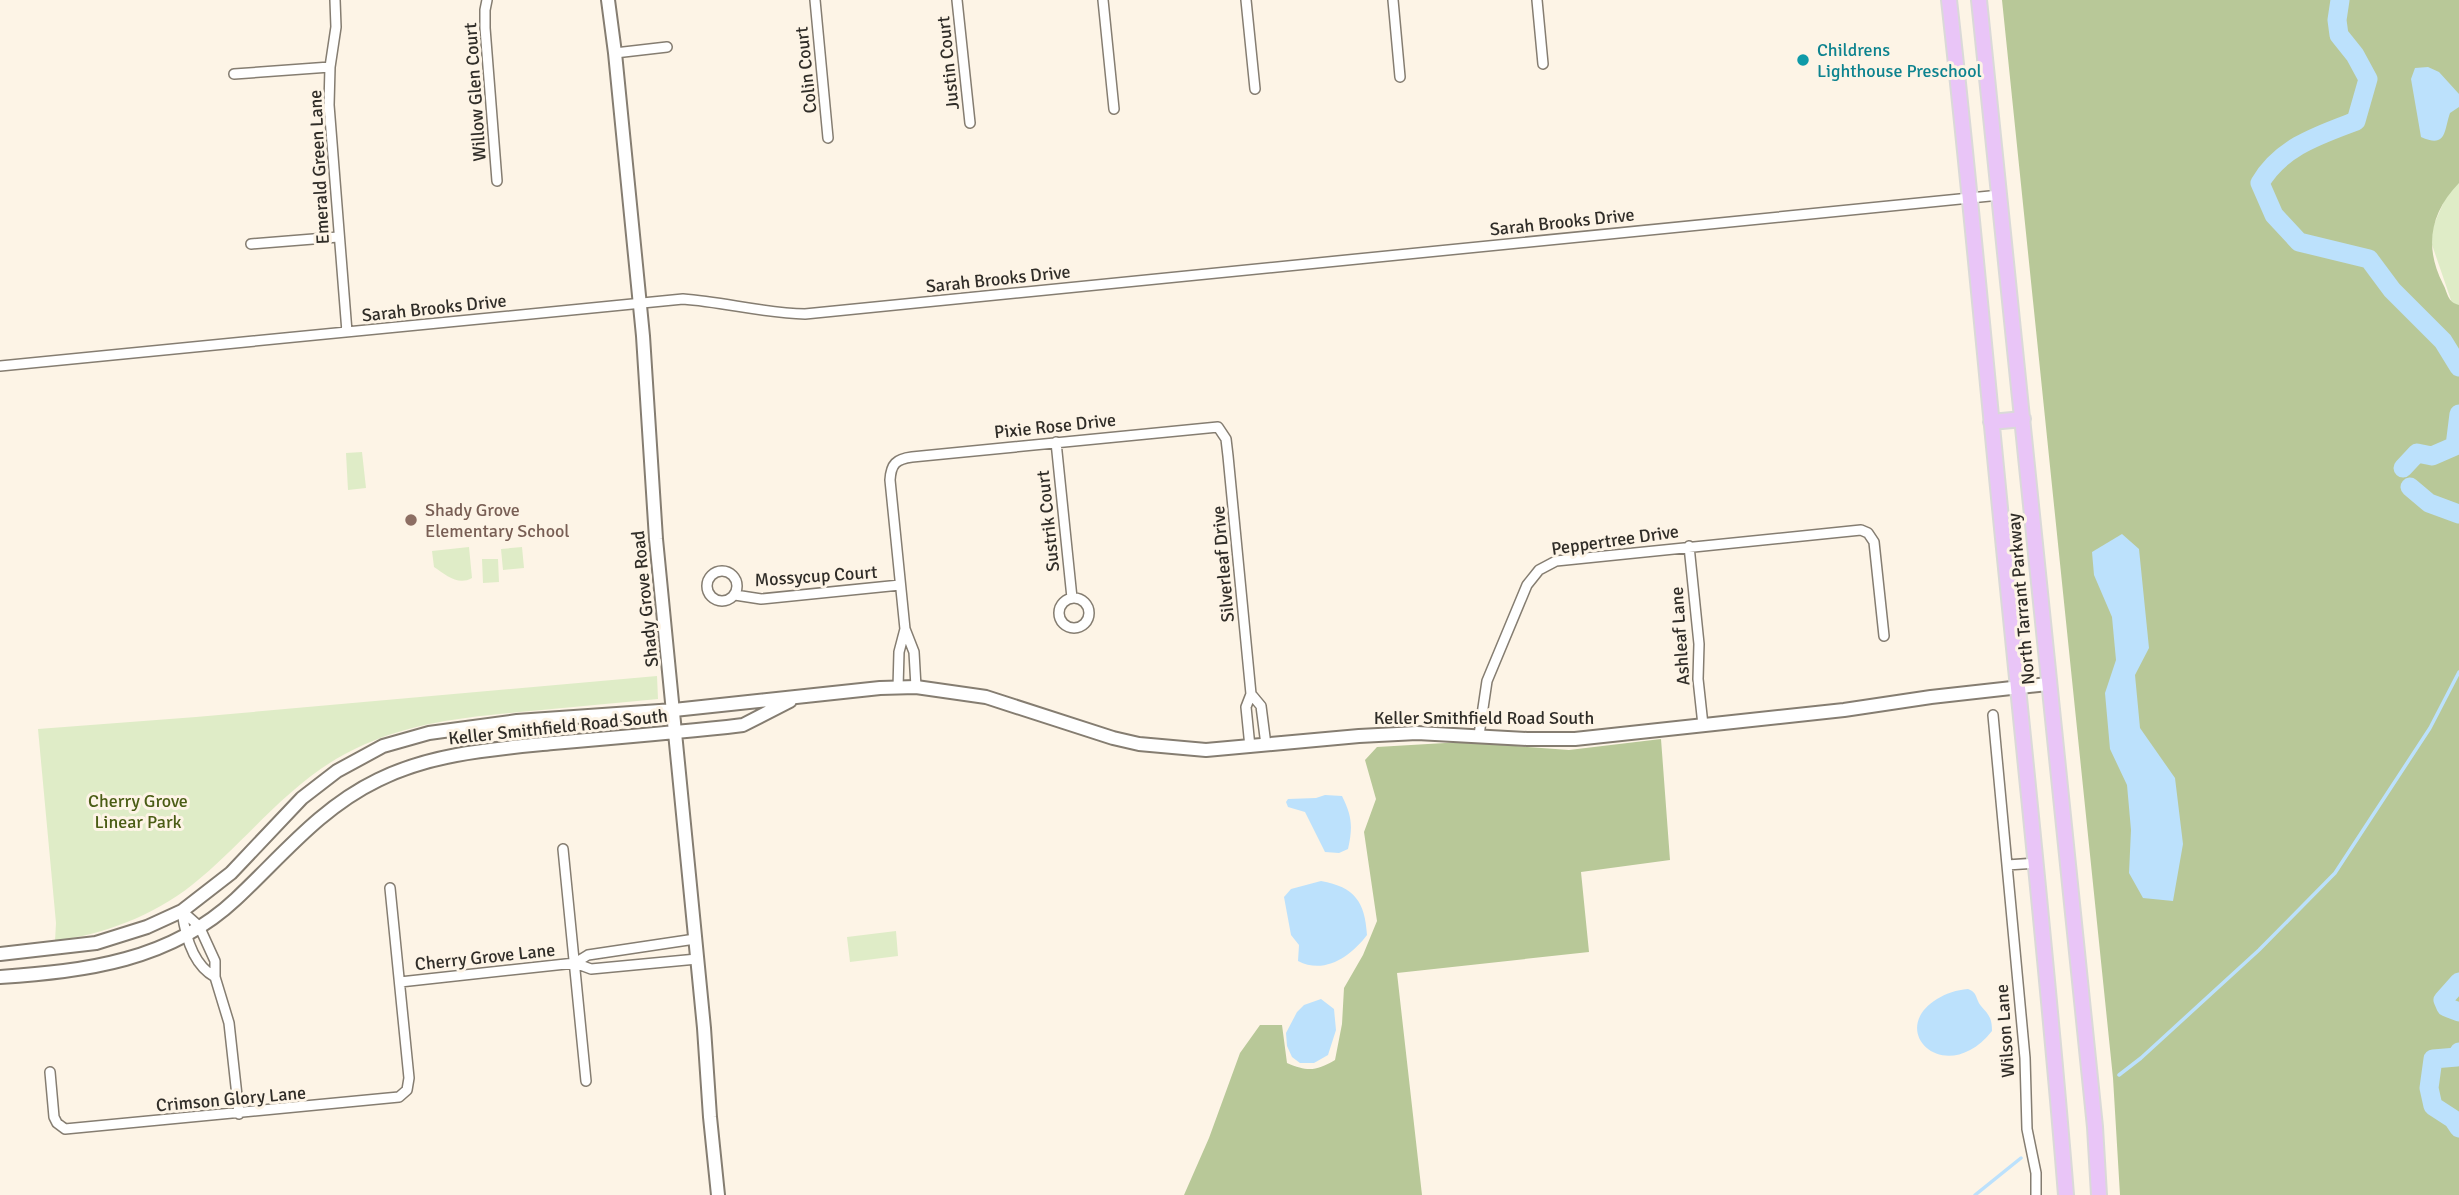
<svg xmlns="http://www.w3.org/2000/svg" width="2459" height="1195" viewBox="0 0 2459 1195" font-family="Signika,sans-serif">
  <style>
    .green { fill: #dfecc7 }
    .forest { fill: #b8c898 }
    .water { fill: #bce1fc }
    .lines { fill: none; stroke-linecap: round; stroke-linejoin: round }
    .stream { stroke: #bce1fc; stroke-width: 3.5 }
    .river { stroke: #bce1fc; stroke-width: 19 }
    .street-casing { stroke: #857d71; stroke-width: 12 }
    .secondary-casing { stroke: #857d71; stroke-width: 16 }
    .primary-casing { stroke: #dad9d8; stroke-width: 18 }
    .street { stroke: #fff; stroke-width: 9 }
    .secondary { stroke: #fff; stroke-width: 12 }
    .primary { stroke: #e9c5f7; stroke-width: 14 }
    .culture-dot { fill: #0f9aa8; stroke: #fdf4e6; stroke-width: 2.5 }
    .education-dot { fill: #8d6e63; stroke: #fdf4e6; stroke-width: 2.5 }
    .labels { text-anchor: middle; stroke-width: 6; stroke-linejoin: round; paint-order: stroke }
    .culture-label { font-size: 18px; fill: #0d838f; stroke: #fdf4e6; text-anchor: start }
    .street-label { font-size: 18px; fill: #302d28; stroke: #fdf4e6 }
    .education-label { font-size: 18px; fill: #785e54; stroke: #fdf4e6; text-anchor: start }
    .park-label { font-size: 18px; fill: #4a5c14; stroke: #fdf4e6 }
  </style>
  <rect width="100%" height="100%" fill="#fdf4e6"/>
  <path class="green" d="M2459,179V310L2452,303L2429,236L2448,192Z
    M362,452L366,488L348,490L346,453Z
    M469,547L472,578C458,586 446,575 434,567L432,551Z
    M522,547L524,568L503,570L501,549Z
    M482,559H498L499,582L483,583Z
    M657,676L658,699C616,703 573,707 531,711C466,717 404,722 345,754C284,787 245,843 192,885C153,916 104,934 55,941L56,923L38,729L196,717Z
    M896,931L898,956L850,962L847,937Z"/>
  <path class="forest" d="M2002,0H2459V183C2430,213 2424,247 2443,284C2448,293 2447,302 2459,305V1195H2120L2113,1078Z
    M1661,739L1670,860L1581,872L1589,952L1397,973L1422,1195H1184L1209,1138L1240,1053L1260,1025H1282L1287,1063C1308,1072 1316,1071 1335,1060L1342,1024L1344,988L1363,955L1377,921L1364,832L1376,799L1365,760L1377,747L1462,742L1569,750Z"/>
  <path class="water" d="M2428,67L2439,72L2459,94V107L2450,113C2444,130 2447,149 2421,137L2411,79L2415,68Z
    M2122,534L2139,549L2149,648L2135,675L2140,728L2175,778L2183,844L2173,901L2143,898L2129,873L2131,830L2127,785L2110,749L2105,693L2116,660L2112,617L2094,575L2092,552Z
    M1325,795L1342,796C1352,816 1353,827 1348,849L1339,853L1325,852L1305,812L1288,807L1286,802L1288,799L1316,798Z
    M1321,881C1355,887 1365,902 1367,935C1351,956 1325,975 1298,961L1299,945L1291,935L1284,897L1291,889Z
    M1968,989C1978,993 1975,998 1981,1006C1989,1015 1992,1018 1992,1031C1946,1089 1885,1031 1937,999C1947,993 1956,990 1968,989Z
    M1321,999L1334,1009L1336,1030L1328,1055L1314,1063H1300L1292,1057L1287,1046L1286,1033L1297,1012L1304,1005Z"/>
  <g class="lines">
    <path class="stream" d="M2119,1075L2141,1058L2259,950L2335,873L2430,728L2459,672
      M1975,1195L2021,1158"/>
    <path class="river" d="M2340,0L2337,20L2339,35L2355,55L2368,79L2356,121C2319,135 2281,147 2260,183L2274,215L2299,242L2369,259L2392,290L2443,341L2459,367
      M2403,468L2417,453L2432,456L2455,446L2459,414
      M2410,487L2429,503L2459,514
      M2459,982L2443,1000L2446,1007L2459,1012
      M2459,1052L2457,1057L2433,1059L2429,1088L2433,1106L2453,1119L2459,1128"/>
    <defs>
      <path id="street" d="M335,0L336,27L330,67L329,105L347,332
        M487,0L485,10V28L497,181
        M815,0L828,138
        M957,0L970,123
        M1103,0L1114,109
        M1246,0L1255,89
        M1393,0L1400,77
        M1537,0L1543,64
        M615,53L667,47
        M234,74L330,67
        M251,244L338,237
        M0,366L683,299C724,302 763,313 805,314L2000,195
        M1056,442L1072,598
        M1689,546L1699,644L1698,679L1703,725
        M707 586a15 15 0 1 1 30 0a15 15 0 1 1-30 0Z
        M735,595L761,599L900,585
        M1059 613a15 15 0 1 1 30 0a15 15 0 1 1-30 0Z
        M916,687L914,652L905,629L890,480C891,464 896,459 912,457L1218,427L1226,439L1228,456L1251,694L1246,707L1250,747
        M898,688L899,652L905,629
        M1251,694L1261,706L1266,745
        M1993,715L2025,1058L2027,1129L2036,1173V1195
        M1479,735L1487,681L1527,585L1539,570L1556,561L1861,530L1868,533L1874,542L1884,636
        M563,849L586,1081
        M2007,865L2036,863
        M182,911L199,926L215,961V977L229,1023L239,1114
        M182,911C185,935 193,965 215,977
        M575,963L591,969L697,959
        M400,982L575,963L588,955L695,939
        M50,1072L54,1117L57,1123L65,1129L399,1097L407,1090L409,1078L390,888"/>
      <path id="secondary" d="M608,0L615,53L643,336L656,539L704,1028L710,1117L718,1195
        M0,954L96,943L147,927L182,911L231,873L302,798L337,771L383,746L429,733L517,721L674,710L880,688L916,687L986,697L1113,738L1139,744L1206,750L1359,736L1417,733L1527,739H1575L1844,710L1931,697L2048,684
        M0,977C86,971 170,961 236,899C282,856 320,808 378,780C432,753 494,749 553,743C611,738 669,733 727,727L743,725L790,701"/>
      <path id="primary" d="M1949,0C1971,196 1988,392 2008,588C2028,790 2050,992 2066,1195
        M1979,0C2019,376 2055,752 2095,1127L2099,1195
        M1991,422L2023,419"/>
    </defs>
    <use href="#street" class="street-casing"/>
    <use href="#secondary" class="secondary-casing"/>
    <use href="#primary" class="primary-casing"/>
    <use href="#street" class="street"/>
    <use href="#secondary" class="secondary"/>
    <use href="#primary" class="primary"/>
  </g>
  <circle class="culture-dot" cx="1803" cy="60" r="7"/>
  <circle class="education-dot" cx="411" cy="520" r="7"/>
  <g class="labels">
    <g class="culture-label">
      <text x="1817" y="56">Childrens<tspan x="1817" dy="21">Lighthouse Preschool</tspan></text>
    </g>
    <g class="street-label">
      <text transform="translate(948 63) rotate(-96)" y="6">Justin Court</text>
      <text transform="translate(806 70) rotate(-96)" y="6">Colin Court</text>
      <text transform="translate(475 92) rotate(-94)" y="6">Willow Glen Court</text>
      <text transform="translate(319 167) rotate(-93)" y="6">Emerald Green Lane</text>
      <text transform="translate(1562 222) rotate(-6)" y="6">Sarah Brooks Drive</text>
      <text transform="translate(998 279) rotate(-6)" y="6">Sarah Brooks Drive</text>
      <text transform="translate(434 308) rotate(-6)" y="6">Sarah Brooks Drive</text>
      <text transform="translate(1055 426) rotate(-6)" y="6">Pixie Rose Drive</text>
      <text transform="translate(1048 521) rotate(-96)" y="6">Sustrik Court</text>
      <text transform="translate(1615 540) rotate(-8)" y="6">Peppertree Drive</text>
      <text transform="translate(1223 564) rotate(-95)" y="6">Silverleaf Drive</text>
      <text transform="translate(816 576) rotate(-4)" y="6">Mossycup Court</text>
      <text transform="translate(645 599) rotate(-96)" y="6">Shady Grove Road</text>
      <text transform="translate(2021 599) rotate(-95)" y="6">North Tarrant Parkway</text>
      <text transform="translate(1680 636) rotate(-94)" y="6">Ashleaf Lane</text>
      <text x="1484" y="724">Keller Smithfield Road South</text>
      <text transform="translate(558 727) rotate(-6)" y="6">Keller Smithfield Road South</text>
      <text transform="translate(485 957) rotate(-6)" y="6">Cherry Grove Lane</text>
      <text transform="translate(2005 1031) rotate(-94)" y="6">Wilson Lane</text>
      <text transform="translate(231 1099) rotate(-5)" y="6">Crimson Glory Lane</text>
    </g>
    <g class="education-label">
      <text x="425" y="516">Shady Grove<tspan x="425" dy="21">Elementary School</tspan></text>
    </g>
    <g class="park-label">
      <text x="138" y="807">Cherry Grove<tspan x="138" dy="21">Linear Park</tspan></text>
    </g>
  </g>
</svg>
